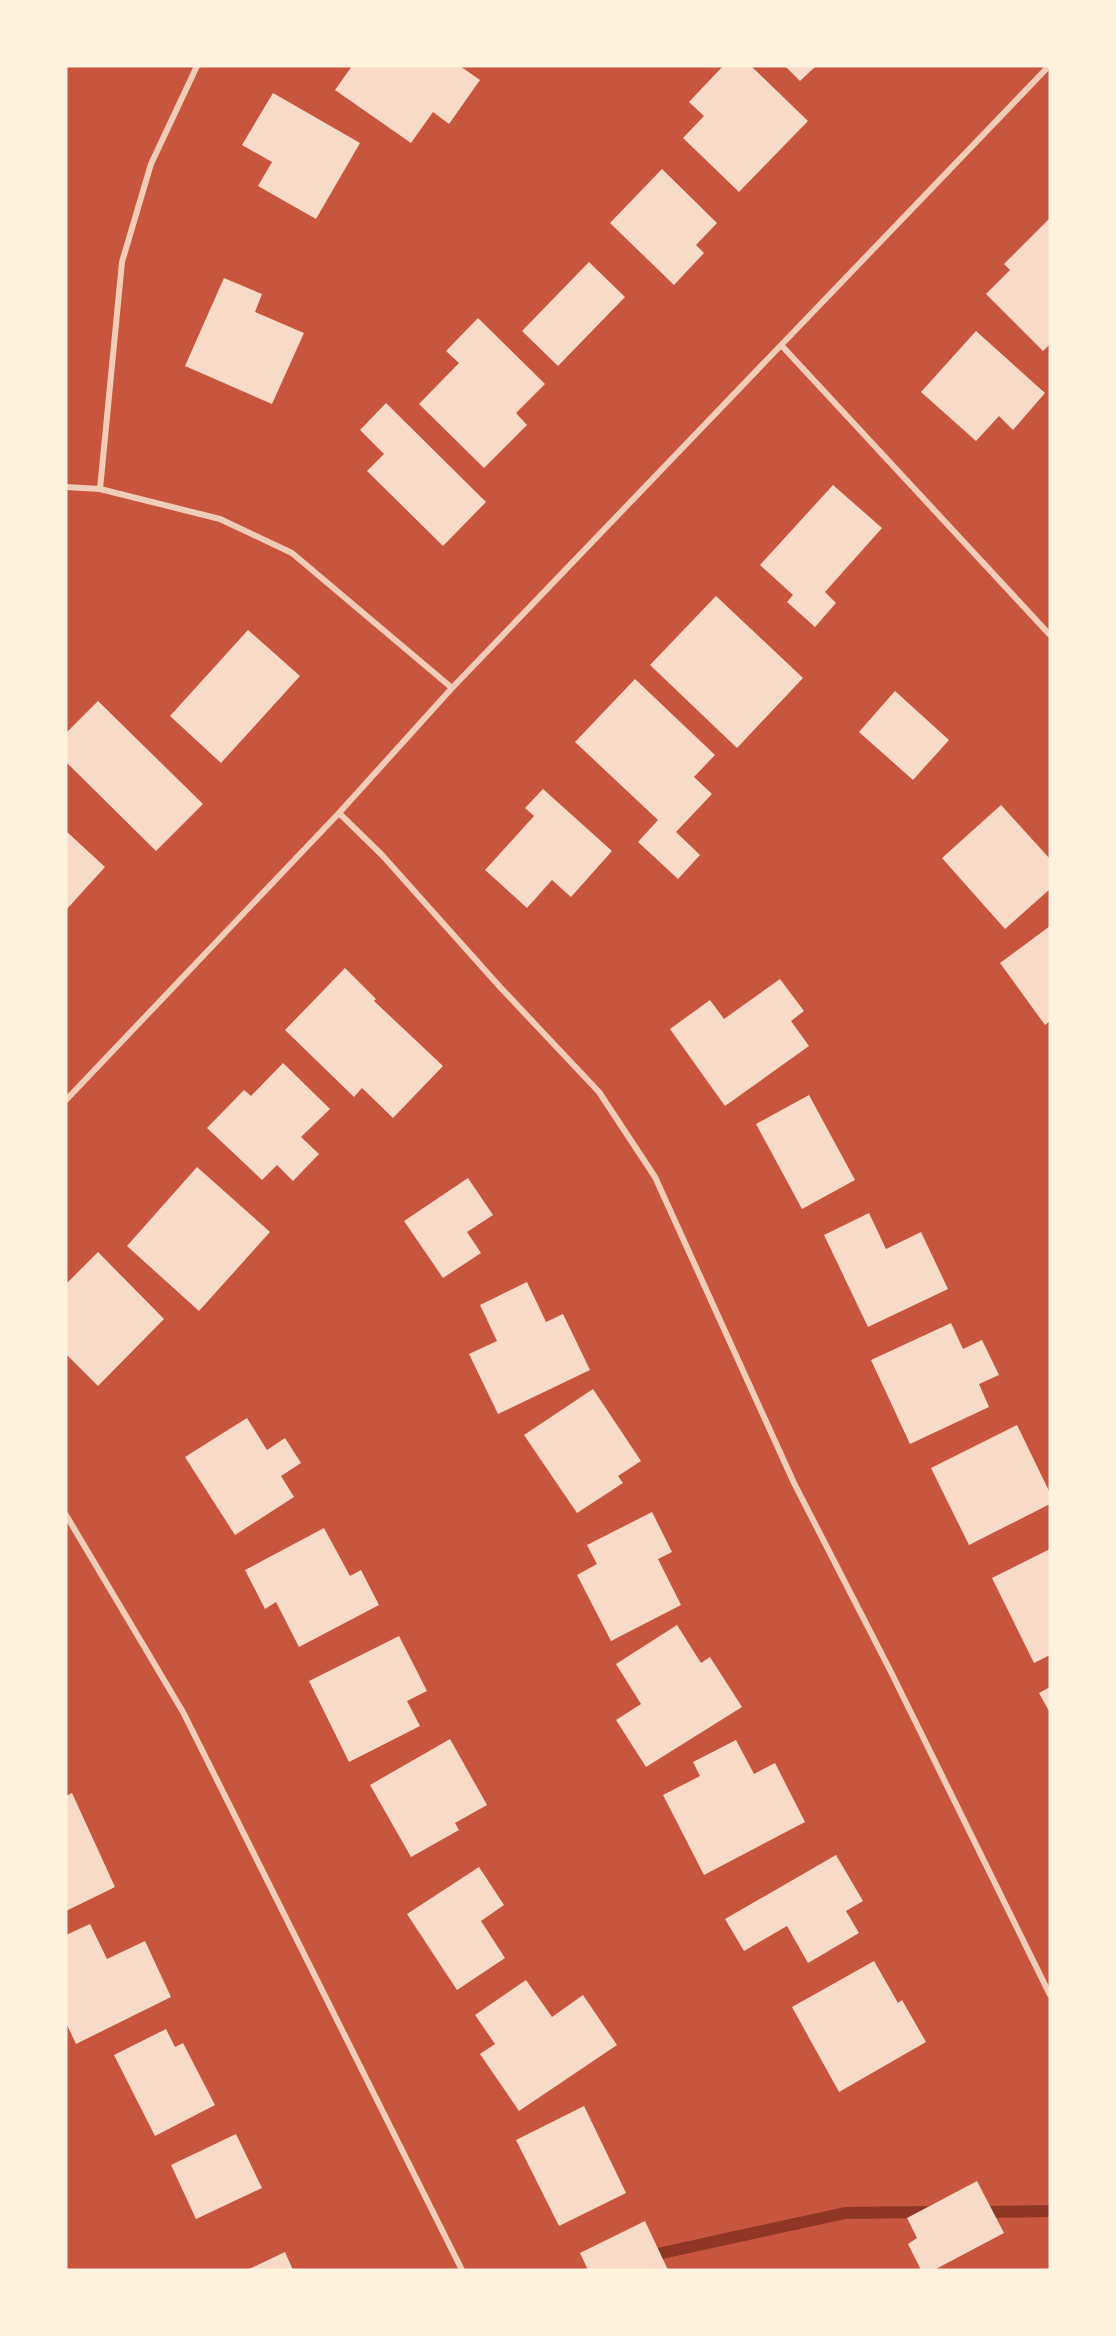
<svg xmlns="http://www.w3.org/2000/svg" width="1116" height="2336" viewBox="0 0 1116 2336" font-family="'Open Sans',sans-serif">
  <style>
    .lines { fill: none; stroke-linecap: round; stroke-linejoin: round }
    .stream { stroke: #8f3625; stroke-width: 12 }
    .building { fill: #f7dbc8 }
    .minor { stroke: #f1ccb7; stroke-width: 6 }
  </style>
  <rect width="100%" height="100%" fill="#c8553d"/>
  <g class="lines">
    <path class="stream" d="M979,2212L1050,2211
      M644,2257L845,2213L934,2212"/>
  </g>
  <path class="building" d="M352,66H460L480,80L449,124L433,112L411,143L335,90Z
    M723,66H751L808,121L739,192L683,138L704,116L689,102Z
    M785,66H816L800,81Z
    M273,93L360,143L316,219L258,186L272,162L242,145Z
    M662,169L717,223L696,245L704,253L674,285L610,223Z
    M1050,218V344L1043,351L986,294L1010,270L1004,264Z
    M589,262L625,297L558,366L522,331Z
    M224,278L262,294L255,312L304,333L272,404L185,366Z
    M478,318L545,384L516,413L527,425L484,468L419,404L459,363L446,351Z
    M976,331L1045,393L1013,430L999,416L976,441L921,392Z
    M386,403L486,502L443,546L367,471L384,454L360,430Z
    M833,485L882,528L825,592L836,603L815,627L787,602L793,595L760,565Z
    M716,596L803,678L737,748L650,665Z
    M248,630L300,676L221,763L170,716Z
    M635,679L715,755L694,777L712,794L676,832L700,855L678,879L638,842L658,820L575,742Z
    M895,691L949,740L913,780L859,732Z
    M98,701L203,804L156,851L66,762V733Z
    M543,789L612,851L571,897L552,880L527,908L485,870L534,816L525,808Z
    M1001,805L1050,859V889L1005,929L942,858Z
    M66,831L105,867L66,910Z
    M1050,926V1021L1045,1025L1000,963Z
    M345,968L376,999L374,1001L443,1066L393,1118L362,1088L354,1097L285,1030Z
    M780,979L804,1011L791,1021L809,1046L725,1106L670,1029L710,1000L724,1019Z
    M283,1063L330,1109L301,1137L319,1154L293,1181L277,1165L262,1180L207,1128L244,1090L251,1096Z
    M809,1095L855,1180L802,1209L756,1124Z
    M197,1167L270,1232L199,1311L127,1246Z
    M468,1178L493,1215L467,1232L481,1253L443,1278L404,1221Z
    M869,1213L886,1249L921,1232L948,1289L868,1327L824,1235Z
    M98,1252L164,1319L98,1386L66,1354V1284Z
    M527,1282L546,1322L563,1314L590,1370L498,1414L469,1354L497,1341L480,1305Z
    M951,1323L963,1349L982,1340L999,1375L979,1384L989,1407L910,1444L871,1360Z
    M593,1389L641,1461L618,1476L623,1483L577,1513L524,1435Z
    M247,1418L267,1450L285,1438L301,1463L281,1476L294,1497L235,1535L185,1457Z
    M1017,1425L1050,1493V1504L969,1545L931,1468Z
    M652,1512L672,1552L658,1559L681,1605L611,1641L577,1575L597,1564L587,1545Z
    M324,1528L350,1576L361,1570L379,1605L299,1647L276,1602L265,1609L245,1570Z
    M1050,1549V1655L1034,1663L992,1578Z
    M677,1625L701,1663L710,1657L742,1707L646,1767L616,1720L641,1704L616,1664Z
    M399,1636L427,1691L407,1701L420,1726L349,1762L309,1681Z
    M1050,1687V1713L1039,1693Z
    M450,1739L487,1805L455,1823L459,1830L411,1857L370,1785Z
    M736,1740L754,1774L775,1763L805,1822L704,1875L663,1795L700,1776L693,1762Z
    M72,1793L115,1887L66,1911V1796Z
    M836,1855L863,1901L846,1911L859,1933L808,1963L787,1926L744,1951L725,1919Z
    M479,1867L504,1905L481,1921L505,1958L457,1990L407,1914Z
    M90,1924L107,1959L145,1941L171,1997L76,2044L66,2023V1935Z
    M874,1961L898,2003L902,2000L926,2042L839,2092L792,2007Z
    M526,1980L552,2017L583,1995L617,2045L519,2111L480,2054L495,2044L475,2015Z
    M166,2029L175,2047L183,2043L215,2105L155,2136L114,2055Z
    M584,2106L626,2193L559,2226L516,2140Z
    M236,2134L262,2188L196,2219L171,2165Z
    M977,2181L1004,2233L934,2270H921L908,2244L917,2238L907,2218Z
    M645,2221L668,2270H588L580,2253Z
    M285,2252L293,2270H247Z"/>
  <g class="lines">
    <path class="minor" d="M782,346L1050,635
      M66,487L100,489L220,519L292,553L452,688
      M100,489L122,262L151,164L197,66
      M339,813L382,855L500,987L599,1092L655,1177L794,1483L890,1670L1050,1995
      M66,1100L339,813L452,688L1049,66
      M66,1515L183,1712L462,2270"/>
  </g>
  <rect width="1116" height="2336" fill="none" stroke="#fff3e0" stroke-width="135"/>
</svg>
